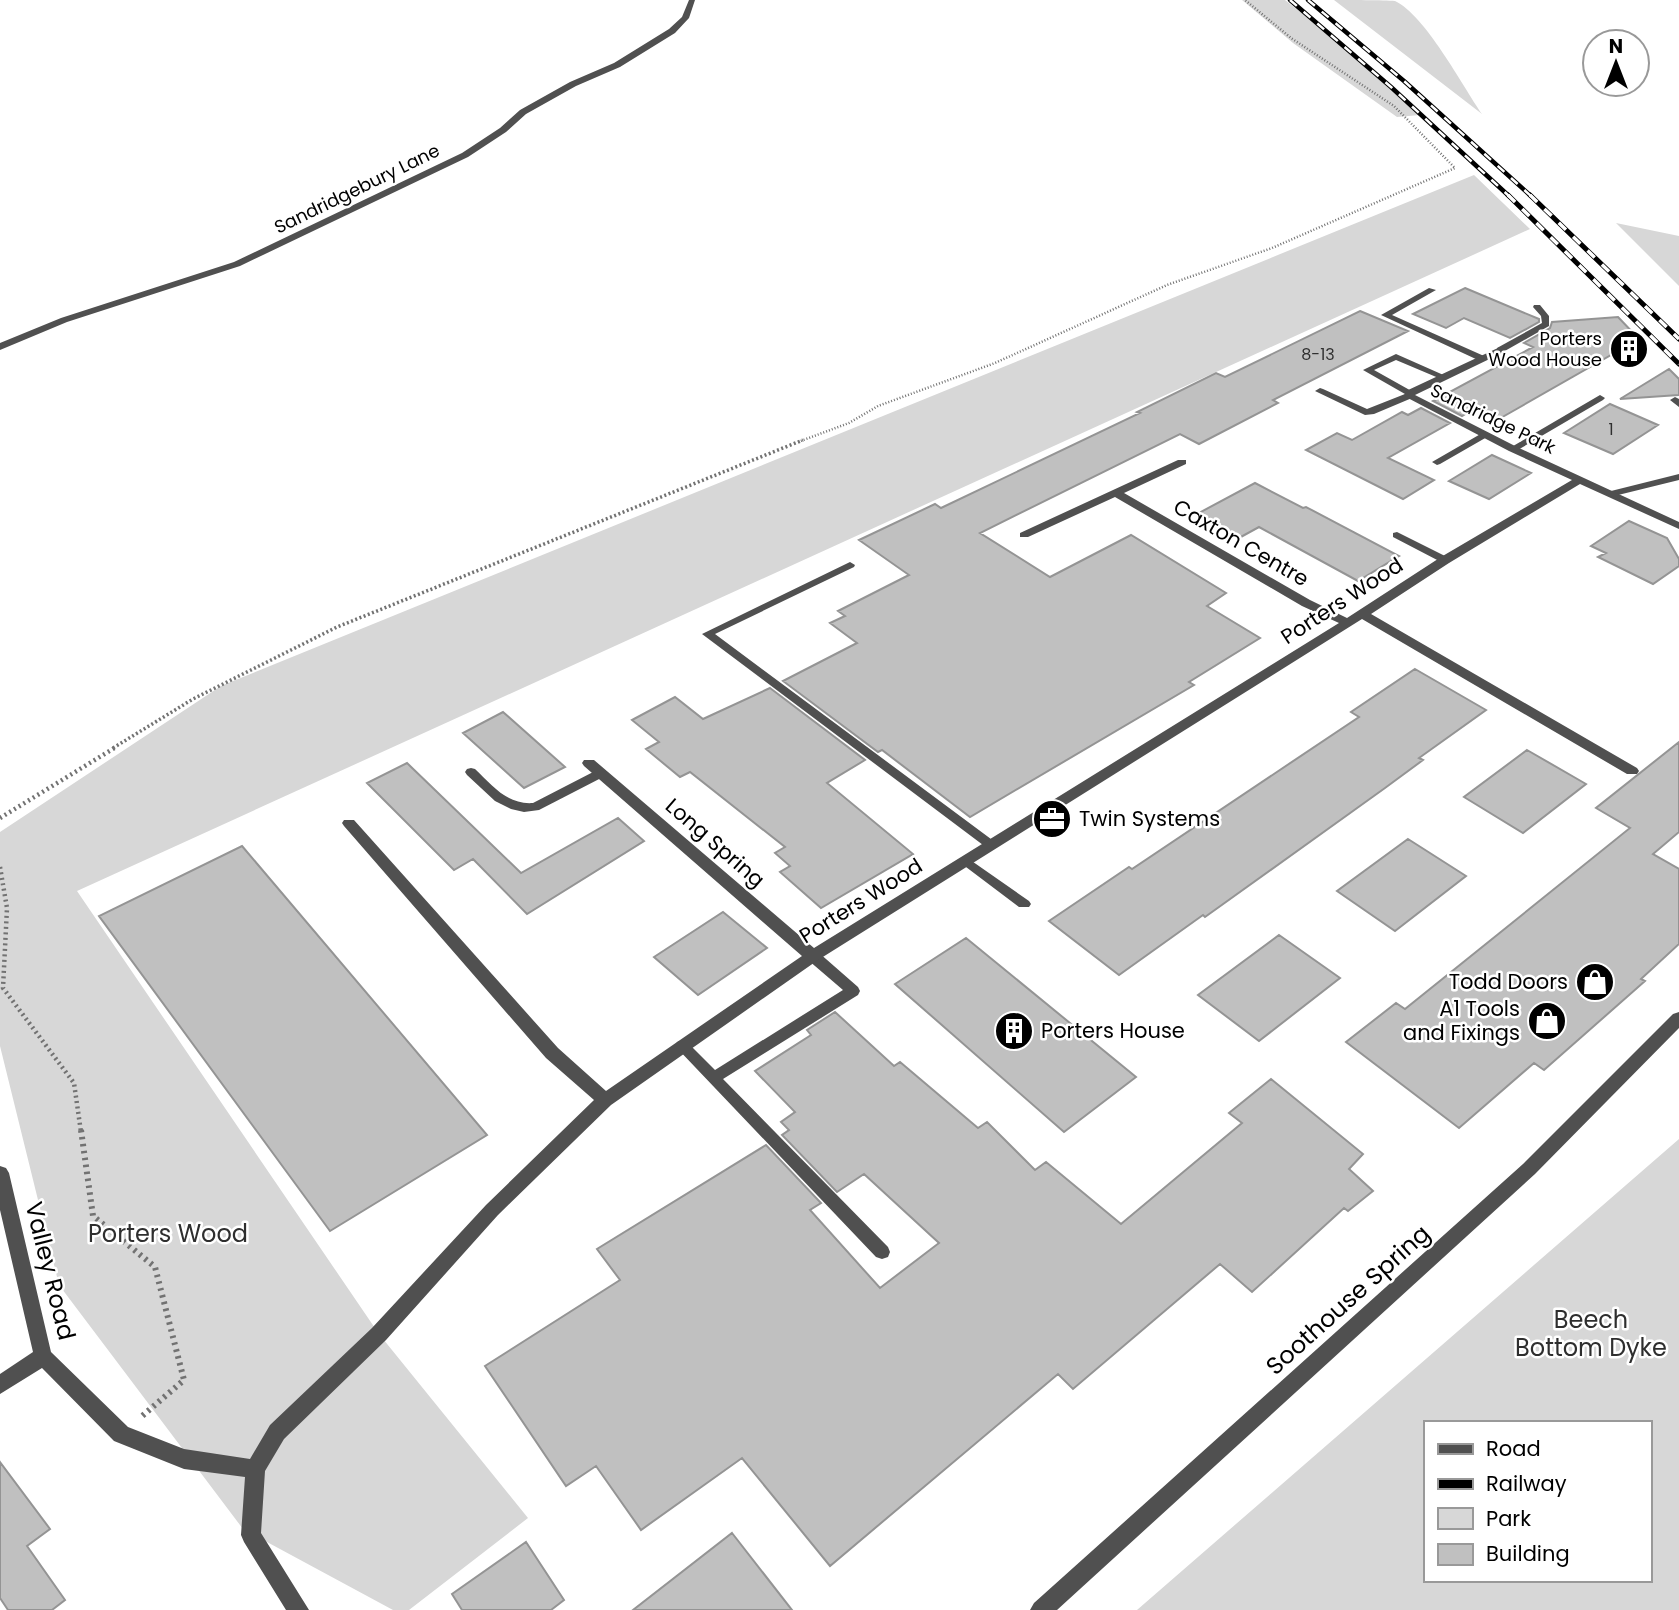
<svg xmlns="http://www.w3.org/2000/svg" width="1679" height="1610" viewBox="0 0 1679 1610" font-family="Poppins,sans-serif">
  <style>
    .green { fill: #d7d7d7; fill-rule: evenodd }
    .building { fill: #c0c0c0; stroke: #949494; stroke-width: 2 }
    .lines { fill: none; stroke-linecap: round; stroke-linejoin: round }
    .path-far3 { stroke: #727272; stroke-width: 2.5; stroke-dasharray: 1 2; stroke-linecap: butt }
    .path-far2 { stroke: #727272; stroke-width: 3.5; stroke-dasharray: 2 2.5; stroke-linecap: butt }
    .path-far1 { stroke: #727272; stroke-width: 4.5; stroke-dasharray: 2 3.5; stroke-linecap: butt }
    .path { stroke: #727272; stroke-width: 6; stroke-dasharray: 2.5 4.5; stroke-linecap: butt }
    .service { fill: #505050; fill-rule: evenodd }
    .minor { fill: #505050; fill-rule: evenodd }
    .rail-far1-casing { stroke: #000; stroke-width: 4.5 }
    .rail-casing { stroke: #000; stroke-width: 5 }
    .rail-far1 { stroke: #fff; stroke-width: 2.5; stroke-dasharray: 9; stroke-linecap: butt }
    .rail { stroke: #fff; stroke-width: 3.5; stroke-dasharray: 10; stroke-linecap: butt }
    .labels { text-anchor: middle; stroke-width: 5; stroke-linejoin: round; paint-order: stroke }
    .far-number-label { font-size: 16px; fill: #303030 }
    .far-street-label { font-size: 18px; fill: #000; stroke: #fff }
    .far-poi-label { font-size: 18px; fill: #000; stroke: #fff; text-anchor: end }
    .street-label { font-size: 21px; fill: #000; stroke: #fff }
    .poi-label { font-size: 21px; fill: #000; stroke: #fff; text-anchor: start }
    .near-park-label { font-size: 24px; fill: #2e2e2e; stroke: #fff }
    .near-street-label { font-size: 24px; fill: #000; stroke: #fff }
  </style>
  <rect width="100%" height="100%" fill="#fff"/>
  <path class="green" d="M1242,0H1285L1339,42L1420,115L1397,117L1293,43Z
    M1334,0C1348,0 1384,0 1395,1C1425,15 1462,85 1482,114Z
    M1474,175L1530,229L77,891L379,1334L528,1518L409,1610H393L243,1529L59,1285L0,1046V832L221,686Z
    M1616,223L1679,236V286Z
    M1679,1139V1610H1137ZM1425,1423H1649V1580H1425Z"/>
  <path class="building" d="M1465,288L1539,319V322L1510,338L1464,318L1446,328L1413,314Z
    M1360,311L1408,331L1273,400L1278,403L1199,444L1180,434L980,533L1050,577L1131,535L1226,593L1207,606L1260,638L1189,682L1194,685L970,817L882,750L878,752L783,681L857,643L830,623L845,616L838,611L909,575L859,540L935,504L941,508L1140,413L1137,412L1216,373L1225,377Z
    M1618,317L1639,339L1499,419L1475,408L1462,416L1433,401L1533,347L1524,343L1550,328L1552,322Z
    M1669,369L1679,379V395L1620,399Z
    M1610,404L1658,425L1613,454L1564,433Z
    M1421,408L1450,423L1388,458L1434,480L1403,499L1306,450L1337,433L1352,440L1402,412L1408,415Z
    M1492,455L1531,473L1489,499L1449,481Z
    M1255,483L1303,508L1306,507L1399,556L1358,581L1259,527L1239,538L1197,514Z
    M1629,521L1667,538L1679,559V566L1653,584L1598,557L1606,553L1591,546Z
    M1415,669L1486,710L1419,758L1423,760L1385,788L1205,917L1203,915L1119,975L1049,921L1129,867L1132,869L1359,717L1351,712Z
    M770,688L865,760L827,783L913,854L821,908L780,872L790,866L775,853L785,847L690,772L680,777L646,749L659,742L632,720L675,697L703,719Z
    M503,712L565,767L524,788L463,733Z
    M1679,742V832L1653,854L1679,869V944L1641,979L1645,981L1544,1070L1534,1063L1459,1128L1346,1042L1396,1003L1405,1009L1630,828L1596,808Z
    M1527,750L1586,784L1523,833L1464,797Z
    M407,763L521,873L618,818L644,841L527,914L473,859L454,870L367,783Z
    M1408,839L1466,876L1395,931L1337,891Z
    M242,846L487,1135L330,1231L99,916Z
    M723,912L767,948L698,995L654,957Z
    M1279,935L1340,978L1259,1041L1198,995Z
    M966,938L1136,1077L1064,1132L895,984Z
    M835,1012L894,1066L900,1062L978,1128L987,1122L1035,1170L1046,1162L1121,1224L1242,1123L1229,1113L1271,1079L1363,1154L1349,1169L1373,1191L1348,1211L1344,1208L1252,1292L1220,1264L1073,1389L1058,1374L830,1566L742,1458L641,1530L596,1466L566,1486L485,1366L620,1280L597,1249L766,1145L821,1203L810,1210L880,1288L939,1243L864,1174L837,1192L782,1135L789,1130L781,1122L795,1112L755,1071L811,1035L807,1030Z
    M0,1462L50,1529L27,1546L65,1600L52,1610H8L0,1598Z
    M732,1533L792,1610H633Z
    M526,1542L564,1600L551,1610H462L452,1594Z"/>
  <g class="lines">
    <path class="path-far3" d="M798,442L849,423L878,406L995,363L1167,285L1272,248L1455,168L1394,106L1291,38L1245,0"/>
    <path class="path-far2" d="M113,748L193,699L337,627L803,440"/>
    <path class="path-far1" d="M0,818L116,747
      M0,867L7,908L3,988L74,1083L81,1132"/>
    <path class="path" d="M81,1130L93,1216L155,1267L184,1380L141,1417"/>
    <path class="service" d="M1429,288L1436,290L1392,315L1484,356V360H1478L1381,315Z
      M1534,305H1540L1549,316V326L1503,352H1497V348L1542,323L1541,316L1533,307Z
      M1396,354L1448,377L1441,379L1396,360L1374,370L1415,393L1412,398L1374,414L1365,415L1315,391L1320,388L1323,389L1367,409L1405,394L1363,370Z
      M1600,395L1605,398L1603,400L1516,451L1513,452L1508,449Z
      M1675,397L1679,399V407L1670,400Z
      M1484,432L1487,433V437L1440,464L1437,465L1432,462Z
      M1679,474V480L1610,497L1605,494L1607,492Z
      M1397,532L1449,558L1450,560L1449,562H1441L1393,537V533Z
      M850,562L855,565L854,567L715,634L995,842L997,845L995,848H987L702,634Z
      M471,768L475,769C492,785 507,805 533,803L597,770H605L607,773L605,776L539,810L524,812L511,809L495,801L467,775L465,772L467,769Z
      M966,857L1029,901L1031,904L1029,907H1019L962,864L960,861Z
      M813,951L818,952L858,987L860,991L858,995L723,1079L888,1247L890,1252L888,1257L882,1259L876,1257L675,1046L677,1042L682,1040L687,1042L715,1070L843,990L808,960L806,956L808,952Z"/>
    <path class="minor" d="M689,0H695L689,18L675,33L620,67L576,86L526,114L506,132L468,157L240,266L67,322L0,350V343L61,318L234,262L462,153L500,128L520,110L570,82L614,63L669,29L682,17Z
      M1500,347L1504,348V352L1415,395L1517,447L1679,522V529L1580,484L1449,563L1371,614L1637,768L1639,771L1637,774H1627L1362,619L818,960L611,1105L498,1215L386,1340L284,1439L265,1471L261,1533L309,1610H286L244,1542L241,1535L245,1477L184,1469L114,1441L42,1368L0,1394V1374L33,1352L0,1210V1166L6,1168L9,1173L51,1352L128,1427L184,1449L250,1459L270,1425L372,1328L486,1205L594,1100L546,1058L344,826L342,823L344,820H354L558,1048L606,1091L802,956L584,766L582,763L584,760H594L814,948L1339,623L1302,606L1115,497L1028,537H1020V533L1178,460H1186V464L1124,493L1310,600L1347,618L1441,557L1572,480L1509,451L1404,396L1406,391Z
      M1679,1012V1028L1535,1174L1057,1610H1030L1034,1603L1523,1164L1673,1014Z"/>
    <defs>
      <path id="rail-far1" d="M1290,0L1391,87L1510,197
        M1308,0L1404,81L1532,197"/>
      <path id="rail" d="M1508,195L1679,364
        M1530,195L1679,339"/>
    </defs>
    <use href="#rail-far1" class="rail-far1-casing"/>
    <use href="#rail" class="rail-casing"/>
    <use href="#rail-far1" class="rail-far1"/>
    <use href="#rail" class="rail"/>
  </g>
  <defs>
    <symbol id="building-disc" viewBox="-11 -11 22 22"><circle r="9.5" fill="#000" stroke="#fff"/><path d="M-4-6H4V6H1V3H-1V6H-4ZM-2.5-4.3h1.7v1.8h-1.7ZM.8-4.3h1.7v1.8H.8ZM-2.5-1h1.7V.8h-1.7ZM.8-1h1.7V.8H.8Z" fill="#fff"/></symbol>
    <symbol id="office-disc" viewBox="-11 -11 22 22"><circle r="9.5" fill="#000" stroke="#fff"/><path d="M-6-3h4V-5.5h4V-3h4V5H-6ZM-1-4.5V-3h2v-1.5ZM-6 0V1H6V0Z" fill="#fff"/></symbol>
    <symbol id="shop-disc" viewBox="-11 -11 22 22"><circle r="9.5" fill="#000" stroke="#fff"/><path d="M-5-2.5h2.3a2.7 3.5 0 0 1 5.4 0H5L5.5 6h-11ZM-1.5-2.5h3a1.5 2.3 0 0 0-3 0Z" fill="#fff"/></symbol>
  </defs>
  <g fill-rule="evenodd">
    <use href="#building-disc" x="1607" y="327" width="44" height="44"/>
    <use href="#office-disc" x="1030" y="797" width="44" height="44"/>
    <use href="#shop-disc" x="1573" y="960" width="44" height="44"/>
    <use href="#shop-disc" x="1525" y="999" width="44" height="44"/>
    <use href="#building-disc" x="992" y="1009" width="44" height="44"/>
  </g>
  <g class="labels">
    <g class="far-number-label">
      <text x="1318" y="360">8-13</text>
      <text x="1611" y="435">1</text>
    </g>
    <g class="far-street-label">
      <text transform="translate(357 189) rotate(-26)" y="6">Sandridgebury Lane</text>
      <text transform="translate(1493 419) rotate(26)" y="6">Sandridge Park</text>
    </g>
    <g class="far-poi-label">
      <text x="1602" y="345">Porters<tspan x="1602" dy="21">Wood House</tspan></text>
    </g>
    <g class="street-label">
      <text transform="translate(1241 543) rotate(30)" y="7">Caxton Centre</text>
      <text transform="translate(1342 601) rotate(-33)" y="7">Porters Wood</text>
      <text transform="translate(715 843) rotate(41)" y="7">Long Spring</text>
      <text transform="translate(861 901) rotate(-32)" y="7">Porters Wood</text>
    </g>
    <g class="poi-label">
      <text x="1079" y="826">Twin Systems</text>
      <text x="1568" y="989" text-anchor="end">Todd Doors</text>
      <text x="1520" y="1016" text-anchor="end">A1 Tools<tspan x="1520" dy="24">and Fixings</tspan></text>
      <text x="1041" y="1038">Porters House</text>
    </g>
    <g class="near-park-label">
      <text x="168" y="1242">Porters Wood</text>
      <text x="1591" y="1328">Beech<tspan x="1591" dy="28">Bottom Dyke</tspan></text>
    </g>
    <g class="near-street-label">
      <text transform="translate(50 1271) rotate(76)" y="8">Valley Road</text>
      <text transform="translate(1348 1300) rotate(-42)" y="8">Soothouse Spring</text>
    </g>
  </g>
  <rect x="1424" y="1421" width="228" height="161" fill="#ffffff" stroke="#999999" stroke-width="2"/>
  <rect x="1438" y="1444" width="35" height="10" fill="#505050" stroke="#999999" stroke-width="2"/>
  <text x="1486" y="1456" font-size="21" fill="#000000">Road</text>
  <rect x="1438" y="1479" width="35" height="10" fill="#000000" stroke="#999999" stroke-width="2"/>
  <text x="1486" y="1491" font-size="21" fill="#000000">Railway</text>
  <rect x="1438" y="1508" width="35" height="21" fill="#d7d7d7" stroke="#999999" stroke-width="2"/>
  <text x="1486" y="1526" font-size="21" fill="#000000">Park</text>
  <rect x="1438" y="1544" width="35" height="21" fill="#c0c0c0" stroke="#999999" stroke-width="2"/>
  <text x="1486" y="1561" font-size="21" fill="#000000">Building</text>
  <g transform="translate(1616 63)"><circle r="33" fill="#ffffff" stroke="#999999" stroke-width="2"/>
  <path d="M0-5L12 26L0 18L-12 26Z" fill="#000000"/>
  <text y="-10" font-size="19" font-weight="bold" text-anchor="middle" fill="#000000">N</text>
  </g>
</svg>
